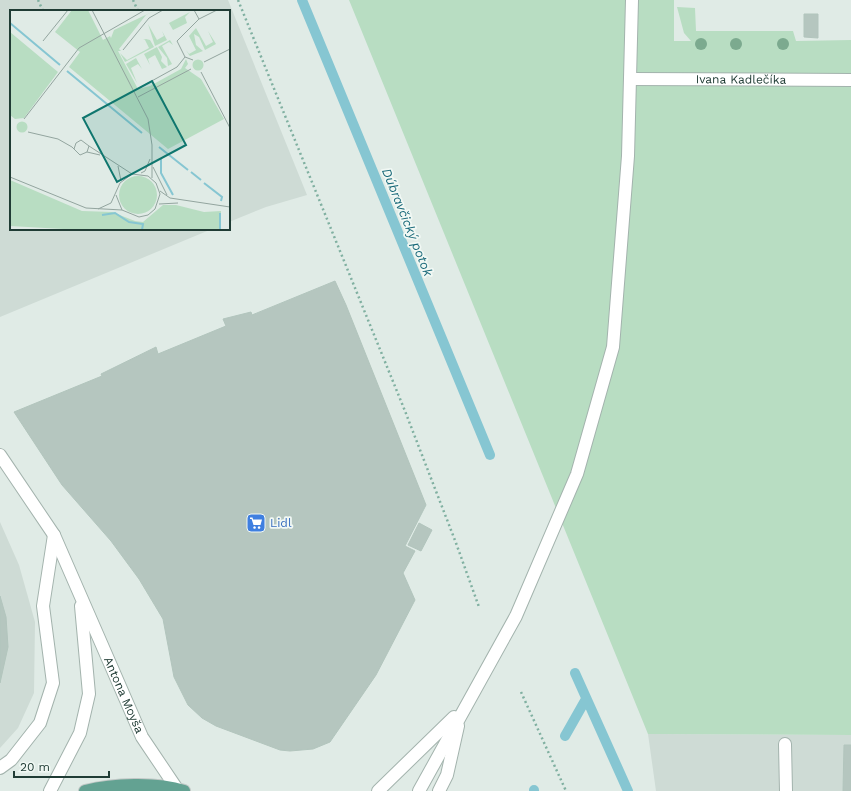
<svg xmlns="http://www.w3.org/2000/svg" width="851" height="791" viewBox="0 0 851 791" font-family="'Work Sans',sans-serif">
  <style>
    .built { fill: #cedbd5 }
    .green { fill: #b8ddc2 }
    .lines { fill: none; stroke-linecap: round; stroke-linejoin: round }
    .stream { stroke: #86c6d2; stroke-width: 10 }
    .building { fill: #b5c6bf; stroke: #b2c5bd }
    .minor-casing { stroke: #a3b3ad; stroke-width: 14 }
    .major-casing { stroke: #c1c8c6; stroke-width: 14 }
    .path { stroke: #80b0a1; stroke-width: 2.5; stroke-dasharray: 2 3; stroke-linecap: butt }
    .minor { stroke: #fff; stroke-width: 12 }
    .major { stroke: #63a292; stroke-width: 12 }
    .tree { fill: #7caa8f }
    .labels { text-anchor: middle; stroke-width: 3.5; stroke-linejoin: round; paint-order: stroke }
    .street-label { font-size: 12px; fill: #203c35; stroke: #f1f8f4 }
    .shop-label { font-size: 12px; fill: #366cbe; stroke: #f1f8f4; text-anchor: start }
    .water-label { font-size: 13px; font-style: italic; fill: #196979; stroke: #f1f8f4 }
    .inset-river { fill: none; stroke: #86c6d2; stroke-width: 2 }
    .inset-road { fill: none; stroke: #93a59f; stroke-width: 1 }
    .view { fill: #0f766e; fill-opacity: 0.15; stroke: #0f766e; stroke-width: 2 }
    .inset-edge { fill: none; stroke: #203c35; stroke-width: 2 }
  </style>
  <rect width="100%" height="100%" fill="#e0ebe6"/>
  <path class="built" d="M0,0H228L307,195L266,207L229,222V11H11V229H212L0,317Z
    M0,522L19,565L35,622L34,693L18,728L0,748Z
    M648,734L851,735V791H656Z"/>
  <path class="green" d="M349,0H674V41H691L684,33L677,7L695,8L696,31H793L796,41L851,40V735L648,734Z"/>
  <g class="lines">
    <path class="stream" d="M302,0L490,455
      M575,673L628,791
      M565,736L586,699
      M534,791V790"/>
  </g>
  <path class="building" d="M804,14H818V38L804,37Z
    M335,281L346,305L426,505L405,546L415,551L403,573L415,600L376,675L330,742L313,749L290,751L280,750L216,726L202,718L188,705L174,677L163,619L139,579L111,541L62,485L14,412L102,376L101,374L156,347L158,354L226,326L223,319L251,312L252,315Z
    M419,523L432,530L421,551L408,545Z
    M0,596L6,617L8,647L0,683Z
    M844,745H851V791H843Z"/>
  <g class="lines">
    <defs>
      <g id="minor">
        <path id="s1" d="M630,79L851,80"/>
        <path id="s2" d="M0,455L54,535L142,737L177,789"/>
        <path d="M785,744L786,791"/>
        <path d="M0,768L11,760L40,723L53,683L43,606L54,535"/>
        <path d="M50,791L80,733L89,694L81,606"/>
        <path d="M378,791L454,717"/>
        <path d="M419,791L516,616L577,474L613,347L628,156L632,0"/>
        <path d="M439,791L447,775L458,726"/>
      </g>
      <path id="major" d="M85,791C113,784 156,782 184,791"/>
    </defs>
    <use href="#minor" class="minor-casing"/>
    <use href="#major" class="major-casing"/>
    <path class="path" d="M38,0L43,11
      M133,0L138,11
      M238,0L405,411L456,543L479,607
      M521,692L566,791"/>
    <use href="#minor" class="minor"/>
    <use href="#major" class="major"/>
  </g>
  <g class="tree">
    <circle cx="701" cy="44" r="6"/>
    <circle cx="736" cy="44" r="6"/>
    <circle cx="783" cy="44" r="6"/>
  </g>
  <defs>
    <symbol id="supermarket-square" viewBox="-11 -11 22 22"><rect x="-9" y="-9" width="18" height="18" rx="4" fill="#3f7fe0" stroke="#f1f8f4"/><path d="M-6-5.5h2.5l.6 2H6L4.5 2H-2.5L-4.4-4H-6ZM-1.5 3.2a1.3 1.3 0 1 0 .1 0ZM3 3.2a1.3 1.3 0 1 0 .1 0Z" fill="#fff"/></symbol>
  </defs>
  <g fill-rule="evenodd">
    <use href="#supermarket-square" x="245" y="512" width="22" height="22"/>
  </g>
  <g class="labels">
    <g class="street-label">
      <text dy="4" stroke="none"><textPath href="#s1" startOffset="111">Ivana Kadlečíka</textPath></text>
      <text dy="4" stroke="none"><textPath href="#s2" startOffset="271">Antona Moyša</textPath></text>
    </g>
    <g class="shop-label">
      <text x="270" y="527">Lidl</text>
    </g>
    <g class="water-label">
      <text transform="translate(408 222) rotate(68)" y="5">Dúbravčický potok</text>
    </g>
  </g>
  <g transform="translate(10 10)">
    <rect width="220" height="220" fill="#e0ebe6"/>
    <path d="M62,0H78L93,30L100,26L101,28L104,20L146,0L136,5L109,39L111,41H108L128,79L140,76L171,59L176,49L178,54L175,58L191,69L214,109L158,139L59,57L70,42L45,22ZM180,2L175,7L177,13L163,20L159,13ZM138,14L147,30L154,26L152,21L157,30L145,36ZM186,18L196,36L203,32L198,21L206,34L195,40L189,27L184,24L186,35L193,41L180,46L179,45L176,40L179,44L186,40L179,26ZM0,22L48,62L14,108L5,109L0,105ZM136,29L140,30L144,37L115,52L110,43L117,50L139,38L135,30H133ZM160,30L163,35L159,32L152,36L162,54L158,56L157,48L148,37ZM147,37L152,47L151,51L157,57L152,59L145,45L138,49L140,55L134,44ZM126,48L132,59L128,54L121,58L127,73L116,54ZM182.5 55a5.5 5.5 0 1 1 11 0a5.5 5.5 0 1 1-11 0ZM6.5 117a5.5 5.5 0 1 1 11 0a5.5 5.5 0 1 1-11 0ZM109 185a19 19 0 1 1 38 0a19 19 0 1 1-38 0ZM0,170L72,201L102,202L125,211L133,212L153,195H166L194,202L211,201V220H71L0,216Z" fill="#b8ddc2"/>
    <path class="inset-river" d="M0,13L50,55M57,61L132,123M149,137L178,160M151,149V163L163,185M181,162L191,170M194,173L212,187L211,191M210,203V220M92,205L105,203L119,212L133,214L132,220"/>
    <path class="inset-road" d="M82,0L138,109L142,135V168M189,9L207,0M33,31L58,0M113,40L139,8L153,0M183,50L175,47L167,31L189,9L184,0M194,52L220,39M191,62L220,118M129,78L167,57L175,47M128,87L181,59M14,109L69,38L135,0M18,122L48,129L62,137L70,145L77,142L79,136L71,130L66,133L64,139M79,136L122,164M77,142L90,145M108,156L111,171M143,157L157,185M131,163L135,161L140,149M0,167L76,198L112,200M150,181L160,188L220,197M149,194L168,193M88,199L101,193L110,173L122,164L138,166L146,173L150,184L145,199L138,205L129,207L112,200L106,185"/>
    <path class="view" d="M142,71L176,135L107,172L73,108Z"/>
    <rect width="220" height="220" class="inset-edge"/>
  </g>
  <path d="M14 771v6h95v-6" fill="none" stroke="#203c35" stroke-width="2"/>
  <text x="20" y="771" font-size="12" fill="#203c35" stroke="#f1f8f4" stroke-width="3" paint-order="stroke">20 m</text>
</svg>
